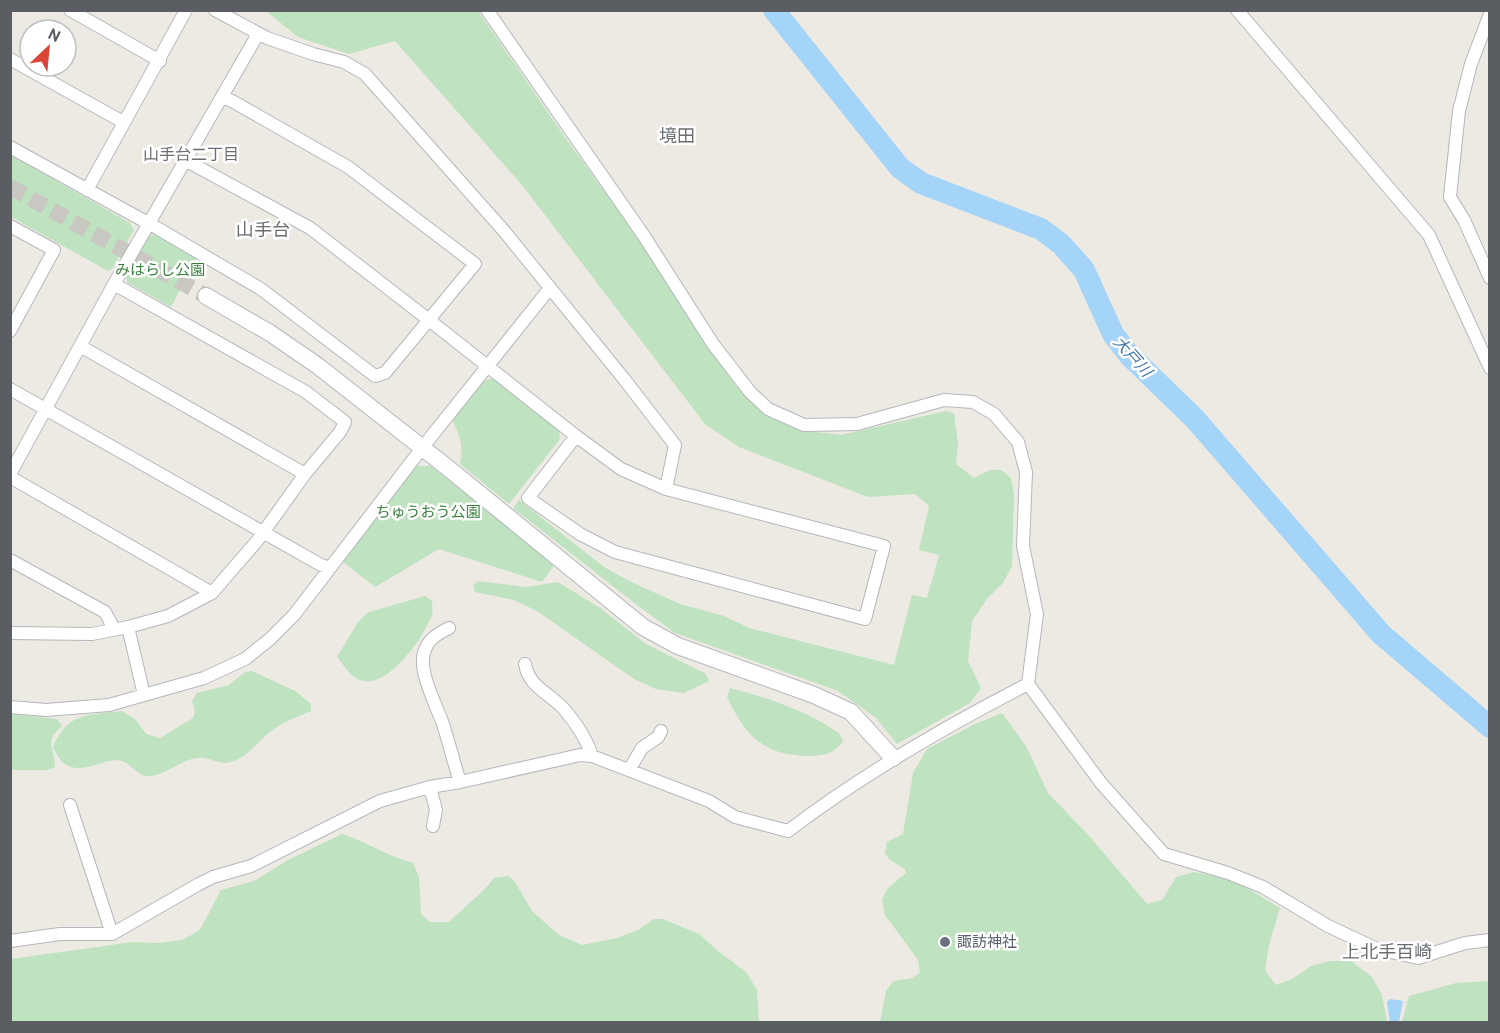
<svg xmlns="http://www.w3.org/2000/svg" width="1500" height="1033" viewBox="0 0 1500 1033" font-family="Overpass,'Noto Sans JP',sans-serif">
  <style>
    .green { fill: #bfe2c0 }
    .water { fill: #a5d4f9 }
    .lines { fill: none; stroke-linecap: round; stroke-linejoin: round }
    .river { stroke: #a5d4f9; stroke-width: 22 }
    .tertiary-tunnel { stroke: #c8c7c2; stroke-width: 16; stroke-dasharray: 16 8; stroke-linecap: butt }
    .minor-casing { stroke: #b4b7bb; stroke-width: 14 }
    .tertiary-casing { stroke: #b4b7bb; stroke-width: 18 }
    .minor { stroke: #fff; stroke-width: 12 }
    .tertiary { stroke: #fff; stroke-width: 16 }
    .worship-dot { fill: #6b7280; stroke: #fff; stroke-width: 2 }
    .labels { text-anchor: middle; stroke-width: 5; stroke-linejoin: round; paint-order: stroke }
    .park-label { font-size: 15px; fill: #3a803e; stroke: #fff }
    .worship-label { font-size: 15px; fill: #5b616d; stroke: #fff; text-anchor: start }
    .neighbourhood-label { font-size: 16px; fill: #6b6f73; stroke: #fff }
    .water-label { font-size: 16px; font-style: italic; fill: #4475a9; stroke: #fff }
    .quarter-label { font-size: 18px; fill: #6b6f73; stroke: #fff }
  </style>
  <rect width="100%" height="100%" fill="#eceae2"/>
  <path class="green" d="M266,11H478L564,136L626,221L715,357L736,386L766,416L800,430L841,435L946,411L954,413L958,444L956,464L974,478L990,470H1001L1011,478L1014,494L1012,566L1003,583L987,599L972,621L968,661L981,688L970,703L897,744L876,718L838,691L675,633L637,605L513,508L519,500L604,567L629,581L680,604L724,616L749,628L894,665L912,595L927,598L939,555L919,550L929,506L915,494L868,497L739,447L705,424L522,185L395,41L349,54L298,37Z
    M11,155L130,223L134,230L112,269L108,271L11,217Z
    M156,235L196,258L171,307L128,283L126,277L148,236Z
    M492,378L559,430L560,439L509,504L460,464C464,447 460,435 452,420L483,382Z
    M414,466H431L555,564L542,582L439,549L375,587L342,561Z
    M478,581L526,587L558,582L600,608L646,644L706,674L709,681L684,693L656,689L634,679L537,611L514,600L475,592L473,585Z
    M425,596L432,601C432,606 433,611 432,615C424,637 384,696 356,678C349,674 342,663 337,657L358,622L369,612Z
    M252,671L295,691L311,704V711C297,717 282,722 270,732C258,741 246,759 230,762C220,765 213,759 204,758C185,756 169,773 152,776C139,778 134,767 125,762C104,752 71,790 53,747C67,712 89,715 122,711L136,720L146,734L160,738L193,718L195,712L192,701L197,693L229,685L245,672Z
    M730,688C769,698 807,711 840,734L843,742C832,755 822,756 805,756C761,754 745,734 727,697Z
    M1002,713L1026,746L1048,793L1090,837L1147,904L1162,900L1176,877L1194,872L1232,879L1280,908L1269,945L1265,970L1276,985L1292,979L1311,966L1330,961H1351L1372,977L1382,995L1387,1022H880L886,991L893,981L912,978L920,973L918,960L885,915L882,900L887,889L906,873L905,869L890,860L885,853L887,842L903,834L913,773L927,749L973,725Z
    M11,714L57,719L62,726C43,741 55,748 55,767L47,770H11Z
    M342,834C368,842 386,856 413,863L419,877L421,914L430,922H449C464,907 481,895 494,878L509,876L515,882L532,911L559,935L582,945L617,938L638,930L654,919H663L699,934L718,951L746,972L757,990L759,1022H11V959L133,942L159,943L182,940L200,930L221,890L254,881L288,860Z
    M1489,981V1022H1402L1409,996L1456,983Z"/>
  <path class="water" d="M1390,999L1403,1001L1399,1022H1390L1387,1002Z"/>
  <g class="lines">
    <path class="river" d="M774,10L900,168L921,183L1041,229L1061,244L1084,270L1113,334L1130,356L1195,419L1381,634L1490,727"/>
    <path class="tertiary-tunnel" d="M10,187L206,296"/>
    <defs>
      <path id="minor" d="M70,10L160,61
        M215,10L267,38L313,54L344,62L365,74L504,231L624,379L675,445L666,489
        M487,10L644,236L713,344L750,392L768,409L804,425L857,424L944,400L973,402L994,414L1018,442L1026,472L1023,546L1037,614L1028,684L1101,783L1164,854L1228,873L1263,887L1328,926L1377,949L1418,958L1465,943L1490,940
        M1237,10L1429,235L1490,368
        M1490,14L1471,64L1459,111L1450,197L1464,220L1490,278
        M10,59L123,122
        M10,147L157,228L261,289L375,376L385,373L475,264L348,167L232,101L222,97
        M185,160L310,228L429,320L576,436L621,469L666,489L884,546L865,619L615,552L580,534L528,498L576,436
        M87,190L186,10
        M10,226L54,250L10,331
        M80,346L305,474
        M10,389L321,565L330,568
        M10,474L114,284L258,34
        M10,477L212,593
        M10,560L105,612L114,629
        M128,627L144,695
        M449,628C437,634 427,640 424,653C418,671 437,707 443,724C449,743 454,763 460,782
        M10,633L92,634L128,627L168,616L212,593L257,541L305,474L340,432L345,422L306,392L114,284
        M525,664C529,687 548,692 563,708C576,723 586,737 592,756
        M10,707L46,710L109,705L204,678L245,659L270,639L294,615L422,448L550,288
        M629,770L642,748L658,737L661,731
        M430,787L436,810L433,826
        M70,805L112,934
        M10,941L60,934H112L199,884L213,877L251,866L380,801L430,787L460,782L580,755L592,756L709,801L735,817L788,831C863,774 944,727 1028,684"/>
      <path id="tertiary" d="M206,296L270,333L318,366L448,468L643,627L678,646L814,695L851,712L893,758"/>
    </defs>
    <use href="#minor" class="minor-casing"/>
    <use href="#tertiary" class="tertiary-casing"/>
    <use href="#minor" class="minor"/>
    <use href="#tertiary" class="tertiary"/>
  </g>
  <circle class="worship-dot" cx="945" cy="942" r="6"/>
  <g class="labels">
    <g class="park-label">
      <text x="160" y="275">みはらし公園</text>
      <text x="428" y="517">ちゅうおう公園</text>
    </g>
    <g class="worship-label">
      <text x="957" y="947">諏訪神社</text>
    </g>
    <g class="neighbourhood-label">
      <text x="191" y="160">山手台二丁目</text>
    </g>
    <g class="water-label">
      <text transform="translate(1133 356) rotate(48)" y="6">大戸川</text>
    </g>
    <g class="quarter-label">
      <text x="677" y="142">境田</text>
      <text x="263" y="236">山手台</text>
      <text x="1387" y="958">上北手百崎</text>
    </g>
  </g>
  <rect width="1500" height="1033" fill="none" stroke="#5a5d61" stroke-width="24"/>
  <g transform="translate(48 48) rotate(26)"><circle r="28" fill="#ffffff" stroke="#bdbec0" stroke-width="1.5"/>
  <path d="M0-4.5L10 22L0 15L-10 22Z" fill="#dc4437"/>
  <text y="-9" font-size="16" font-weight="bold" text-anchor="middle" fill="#5a5d61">N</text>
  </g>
</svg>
